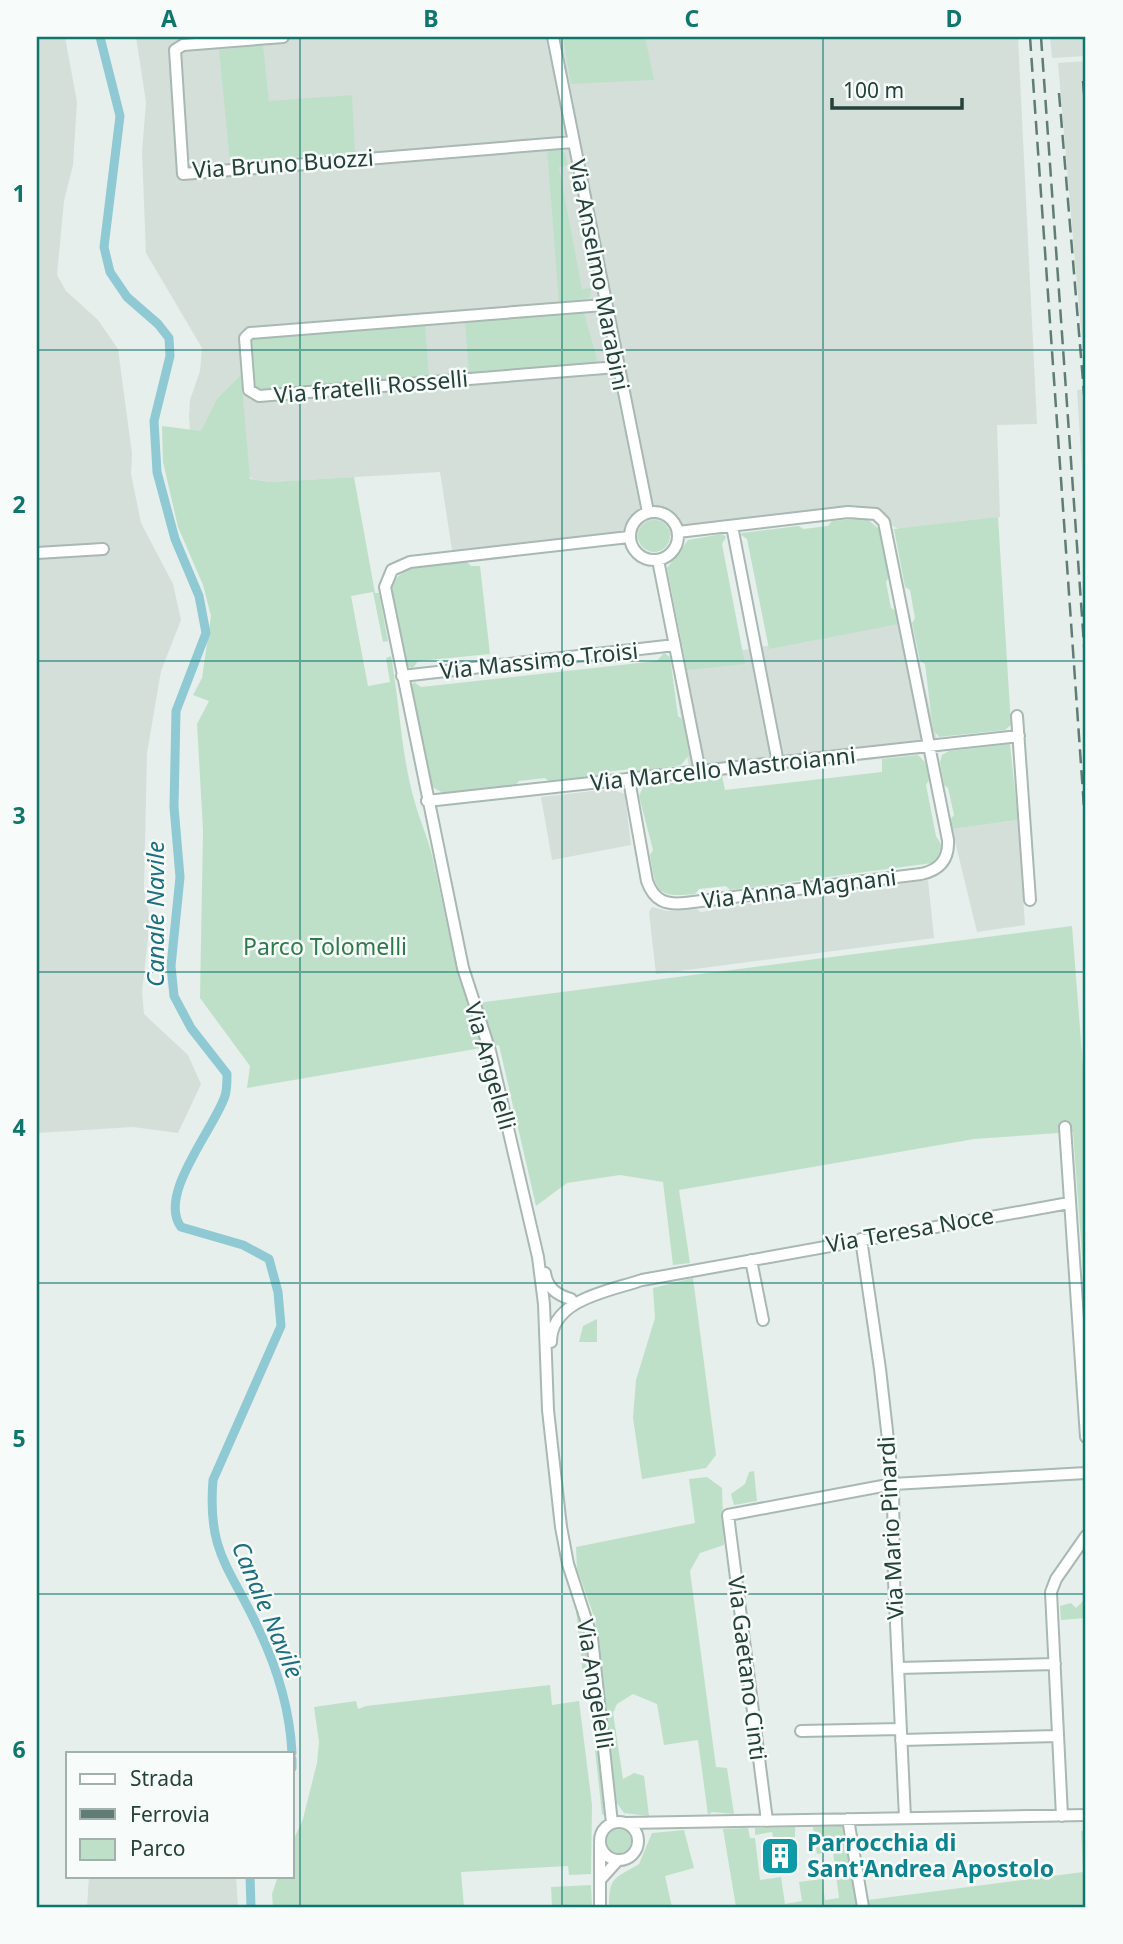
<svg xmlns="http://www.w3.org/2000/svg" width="1123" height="1944" viewBox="0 0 1123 1944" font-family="'Noto Sans',sans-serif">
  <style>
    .built { fill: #d4dfda }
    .green { fill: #bfe0c8 }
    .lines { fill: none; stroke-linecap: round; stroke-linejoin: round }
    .canal { stroke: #8ec9d4; stroke-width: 9 }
    .minor-casing { stroke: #a8b8b2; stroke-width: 14 }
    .minor { stroke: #fff; stroke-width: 10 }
    .rail { stroke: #5f7d75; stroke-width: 2.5; stroke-dasharray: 14 7; stroke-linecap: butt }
    .grid { fill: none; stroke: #0f766e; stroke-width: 2; stroke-opacity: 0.55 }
    .labels { text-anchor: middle; stroke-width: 5; stroke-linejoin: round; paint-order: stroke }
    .street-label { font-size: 23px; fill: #24423a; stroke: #f7fbf9 }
    .park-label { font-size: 23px; fill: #2d7a4b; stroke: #f7fbf9 }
    .culture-label { font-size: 23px; font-weight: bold; fill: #0d838f; stroke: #f7fbf9; text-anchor: start }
    .water-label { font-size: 24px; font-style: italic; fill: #1c6f80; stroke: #f7fbf9 }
    .neatline { fill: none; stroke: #0f766e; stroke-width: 2.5 }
    .grid-label { font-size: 23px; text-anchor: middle; font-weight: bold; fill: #0f766e }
  </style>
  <rect width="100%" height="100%" fill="#e6efeb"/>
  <path class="built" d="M37,37H65L77,102L73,165L64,201L57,275L66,291L98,320L118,349L132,454L131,474L141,523L173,584L181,620L161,671L147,753L144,889L150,920L142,992L144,1014L188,1055L201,1084L178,1133L133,1127L37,1133Z
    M136,37H1018L1037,424L997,425L1000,517L901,530L874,517L841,514L454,563L440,472L271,482L253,479L228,465L192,455L189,417L190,400L200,371L202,348L146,253L142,152L146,102Z
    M1050,37H1086V56L1052,58Z
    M1086,61V536L1077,390L1086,389L1058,63Z
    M909,620L940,752L691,780L672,663Z
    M610,789L625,794L631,845L552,860L541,797Z
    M1018,820L1025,925L977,932L952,829Z
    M928,880L934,938L656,974L649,912L652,907L667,911L697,909L701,912L786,897L791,900L817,898L821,893L895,888L899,884Z
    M89,1876H236L238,1907H87Z"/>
  <path class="green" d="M563,37H645L654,80L571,84Z
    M263,45L269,101L352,95L355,152L230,162L219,50Z
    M557,148L565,153L568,165L559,167L582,289L591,288L590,297L582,301L559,303L547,149Z
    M584,313L597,359L594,363L469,373L465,322Z
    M425,325L429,376L260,390L255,387L252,338Z
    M241,375L250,479L271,482L354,477L375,593H379L388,641L383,642L373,592L351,596L368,686L390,682L386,658L391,656C400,706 401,755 415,803C421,824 430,843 434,864C445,911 452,959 469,1004L1072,926L1086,1105V1309L1073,1132L974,1139L679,1190L690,1263L673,1265L663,1182L620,1175L567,1183L536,1206L499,1045L247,1088L250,1066L200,998L203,830L197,724L209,701L193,695L202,678L211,616L203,585L178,527L163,462L162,426L201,431L217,399Z
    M998,517L1011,725L1005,730L939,737L933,730L925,664L920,661L912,623L915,618L910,590L905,587L894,529Z
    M866,518L879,529L889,577L886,582L891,608L896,611L899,624L769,649L747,539L741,535L742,533L799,526L803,529L828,526L832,521Z
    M638 536a16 16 0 1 1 32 0a16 16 0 1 1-32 0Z
    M722,534L726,537L722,544L745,664L687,670L667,568L688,540Z
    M467,562L471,566H480L490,654L418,661L413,668L408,667L392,590C395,560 445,565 467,562Z
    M664,653L670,657L678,716L683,720L689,755L681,765L636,773L632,769L604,772L601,776L550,782L545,778L519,781L516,785L443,793L432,787L411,686L414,682L421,687L657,661Z
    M1010,744L1018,820L952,829L950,820L954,815L948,788L944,785L940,762L942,755L949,751Z
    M918,755L925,762L929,780L926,785L936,836L942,846L939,856L932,863L730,890L726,886L699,889L695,894C655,898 656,891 650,855L653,850L639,796L643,787L722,776L725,790L882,772V759Z
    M693,1278L716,1455L706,1468L642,1479L633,1418L636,1380L655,1318L653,1288Z
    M597,1319V1342H579L583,1326Z
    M754,1471L757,1501L734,1505L731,1494L745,1484L749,1472Z
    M707,1477L722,1488L724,1545L700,1553L690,1571L716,1767L727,1768L734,1814L712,1812L708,1815L698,1740L664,1745L657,1704L633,1694L617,1704L613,1713L623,1779L634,1773L644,1776L649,1816L624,1813L616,1802L595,1619L577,1569L576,1547L695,1523L689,1479Z
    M1086,1598V1618L1061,1620L1060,1606L1071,1603L1076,1608Z
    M576,1610C591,1622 604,1787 608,1818L602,1814L590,1703L593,1692L583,1675Z
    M550,1685L552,1705L579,1701L592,1805L591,1874L569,1875L568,1866L461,1872L464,1907H273L272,1894L278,1876H292V1843L303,1819L317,1763L319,1742L314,1707L356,1701L358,1709L366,1706Z
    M842,1826L857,1907H736L723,1829L748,1828L750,1838H755L760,1880L781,1877L785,1904L802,1901L799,1882L822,1879L825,1900L839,1898L833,1852L817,1854L813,1827Z
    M795,1827V1837L774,1841L772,1832L755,1835V1828Z
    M607 1841a12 12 0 1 1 24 0a12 12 0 1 1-24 0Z
    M684,1830L694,1868L665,1876L672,1907H609C609,1875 615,1879 639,1864L652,1833Z
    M1086,1830V1907H869L868,1900L1083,1872L1081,1831Z
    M591,1885L592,1907H552L551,1887Z"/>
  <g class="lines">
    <path class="canal" d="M100,37L120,116L104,247L110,272L127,297L158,324L169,338L170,356L154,421L157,472L175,539L199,596L206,633L176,711L174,807L180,877L171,966L174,996L191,1028L227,1074C227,1081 227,1090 225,1096C214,1129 157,1195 181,1227L243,1245L269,1259L278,1292L281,1326L213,1480C207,1554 231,1568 259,1630C277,1668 290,1711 292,1753
      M292,1759V1768
      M250,1876L251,1907"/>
    <defs>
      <path id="minor" d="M283,37L183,45L175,50L183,174L573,142
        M553,37L648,512
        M604,305L250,333L245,338L249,390L259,396L617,367
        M630 536a24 24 0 1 1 48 0a24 24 0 1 1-48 0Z
        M732,526L778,763
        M37,553L103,549
        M658,560L700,772
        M402,676L675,645
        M1017,716L1030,900
        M629,780L647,881C654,901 666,905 685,903L921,874C940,870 949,859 948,840L884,522L876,514L848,512L678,532
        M427,801L1019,736
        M1065,1127L1086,1437
        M861,1239L880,1369L893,1484L894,1580L905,1818
        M751,1260L763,1320
        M545,1273C547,1288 557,1295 571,1299
        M551,1342C551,1299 610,1291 642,1280L1069,1203
        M898,1668L1055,1664
        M801,1731L901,1729
        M901,1740L1058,1736
        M1062,1816L1051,1592L1056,1579L1086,1536
        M848,1819L863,1907
        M767,1821L728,1515L893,1484L1086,1473
        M600 1841a19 19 0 1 1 38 0a19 19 0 1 1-38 0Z
        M612,1823L592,1638L568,1564L561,1527L548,1410L544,1304L538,1257L490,1051L463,968L385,587L392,570L410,562L629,537
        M627,1823L1086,1815
        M600,1844V1907
        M600,1880L618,1860"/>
    </defs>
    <use href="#minor" class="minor-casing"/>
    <use href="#minor" class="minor"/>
    <path class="rail" d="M1030,37L1086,836
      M1041,37L1086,673
      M1083,81L1086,117
      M1059,93L1086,417
      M1086,175V183"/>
  </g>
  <path class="grid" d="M300,37V1907M562,37V1907M823,37V1907M37,350H1086M37,661H1086M37,972H1086M37,1283H1086M37,1594H1086"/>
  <defs>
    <symbol id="building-square" viewBox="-11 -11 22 22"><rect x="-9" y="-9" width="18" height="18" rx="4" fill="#0f9aa8" stroke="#f7fbf9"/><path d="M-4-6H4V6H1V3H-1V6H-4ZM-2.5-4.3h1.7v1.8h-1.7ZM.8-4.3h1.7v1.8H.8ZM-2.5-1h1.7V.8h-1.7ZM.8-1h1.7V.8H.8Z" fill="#fff"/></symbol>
  </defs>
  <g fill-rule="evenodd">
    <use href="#building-square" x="758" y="1834" width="44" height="44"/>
  </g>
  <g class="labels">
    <g class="street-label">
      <text transform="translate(283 164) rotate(-4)" y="8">Via Bruno Buozzi</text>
      <text transform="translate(599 275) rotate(79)" y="8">Via Anselmo Marabini</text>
      <text transform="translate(371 387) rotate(-5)" y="8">Via fratelli Rosselli</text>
      <text transform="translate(539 661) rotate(-6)" y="8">Via Massimo Troisi</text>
      <text transform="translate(723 769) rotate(-6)" y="8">Via Marcello Mastroianni</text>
      <text transform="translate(799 889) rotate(-7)" y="8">Via Anna Magnani</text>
      <text transform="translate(490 1066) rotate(74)" y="8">Via Angelelli</text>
      <text transform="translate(910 1230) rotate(-10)" y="8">Via Teresa Noce</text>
      <text transform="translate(891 1528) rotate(-93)" y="8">Via Mario Pinardi</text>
      <text transform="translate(747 1668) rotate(83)" y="8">Via Gaetano Cinti</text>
      <text transform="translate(595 1684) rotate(81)" y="8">Via Angelelli</text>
    </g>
    <g class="park-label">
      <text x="325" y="955">Parco Tolomelli</text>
    </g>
    <g class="culture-label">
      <text x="807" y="1851">Parrocchia di<tspan x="807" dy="26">Sant'Andrea Apostolo</tspan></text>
    </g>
    <g class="water-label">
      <text transform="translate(156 914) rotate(-90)" y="8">Canale Navile</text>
      <text transform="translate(267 1610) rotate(67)" y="8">Canale Navile</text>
    </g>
  </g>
  <rect width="1123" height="1944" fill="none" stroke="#f7fbf9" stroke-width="77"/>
  <rect x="66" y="1752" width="228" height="126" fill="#f7fbf9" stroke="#a3b1ad" stroke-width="2"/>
  <rect x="80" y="1774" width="35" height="10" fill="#ffffff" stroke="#a3b1ad" stroke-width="2"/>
  <text x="130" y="1786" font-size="21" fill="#24423a">Strada</text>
  <rect x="80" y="1809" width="35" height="10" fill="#5f7d75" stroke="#a3b1ad" stroke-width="2"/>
  <text x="130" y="1822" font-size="21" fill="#24423a">Ferrovia</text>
  <rect x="80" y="1839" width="35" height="21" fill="#bfe0c8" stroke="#a3b1ad" stroke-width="2"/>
  <text x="130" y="1856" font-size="21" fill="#24423a">Parco</text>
  <path d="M832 98v10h130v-10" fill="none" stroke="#24423a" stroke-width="3.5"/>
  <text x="843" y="98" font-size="21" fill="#24423a" stroke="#f7fbf9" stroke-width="5" paint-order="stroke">100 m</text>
  <rect x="38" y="38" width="1046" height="1868" class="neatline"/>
  <g class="grid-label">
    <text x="169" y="27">A</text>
    <text x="431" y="27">B</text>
    <text x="692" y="27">C</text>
    <text x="954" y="27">D</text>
    <text x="19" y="202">1</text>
    <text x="19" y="513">2</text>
    <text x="19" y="824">3</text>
    <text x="19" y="1136">4</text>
    <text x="19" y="1447">5</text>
    <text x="19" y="1758">6</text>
  </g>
</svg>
